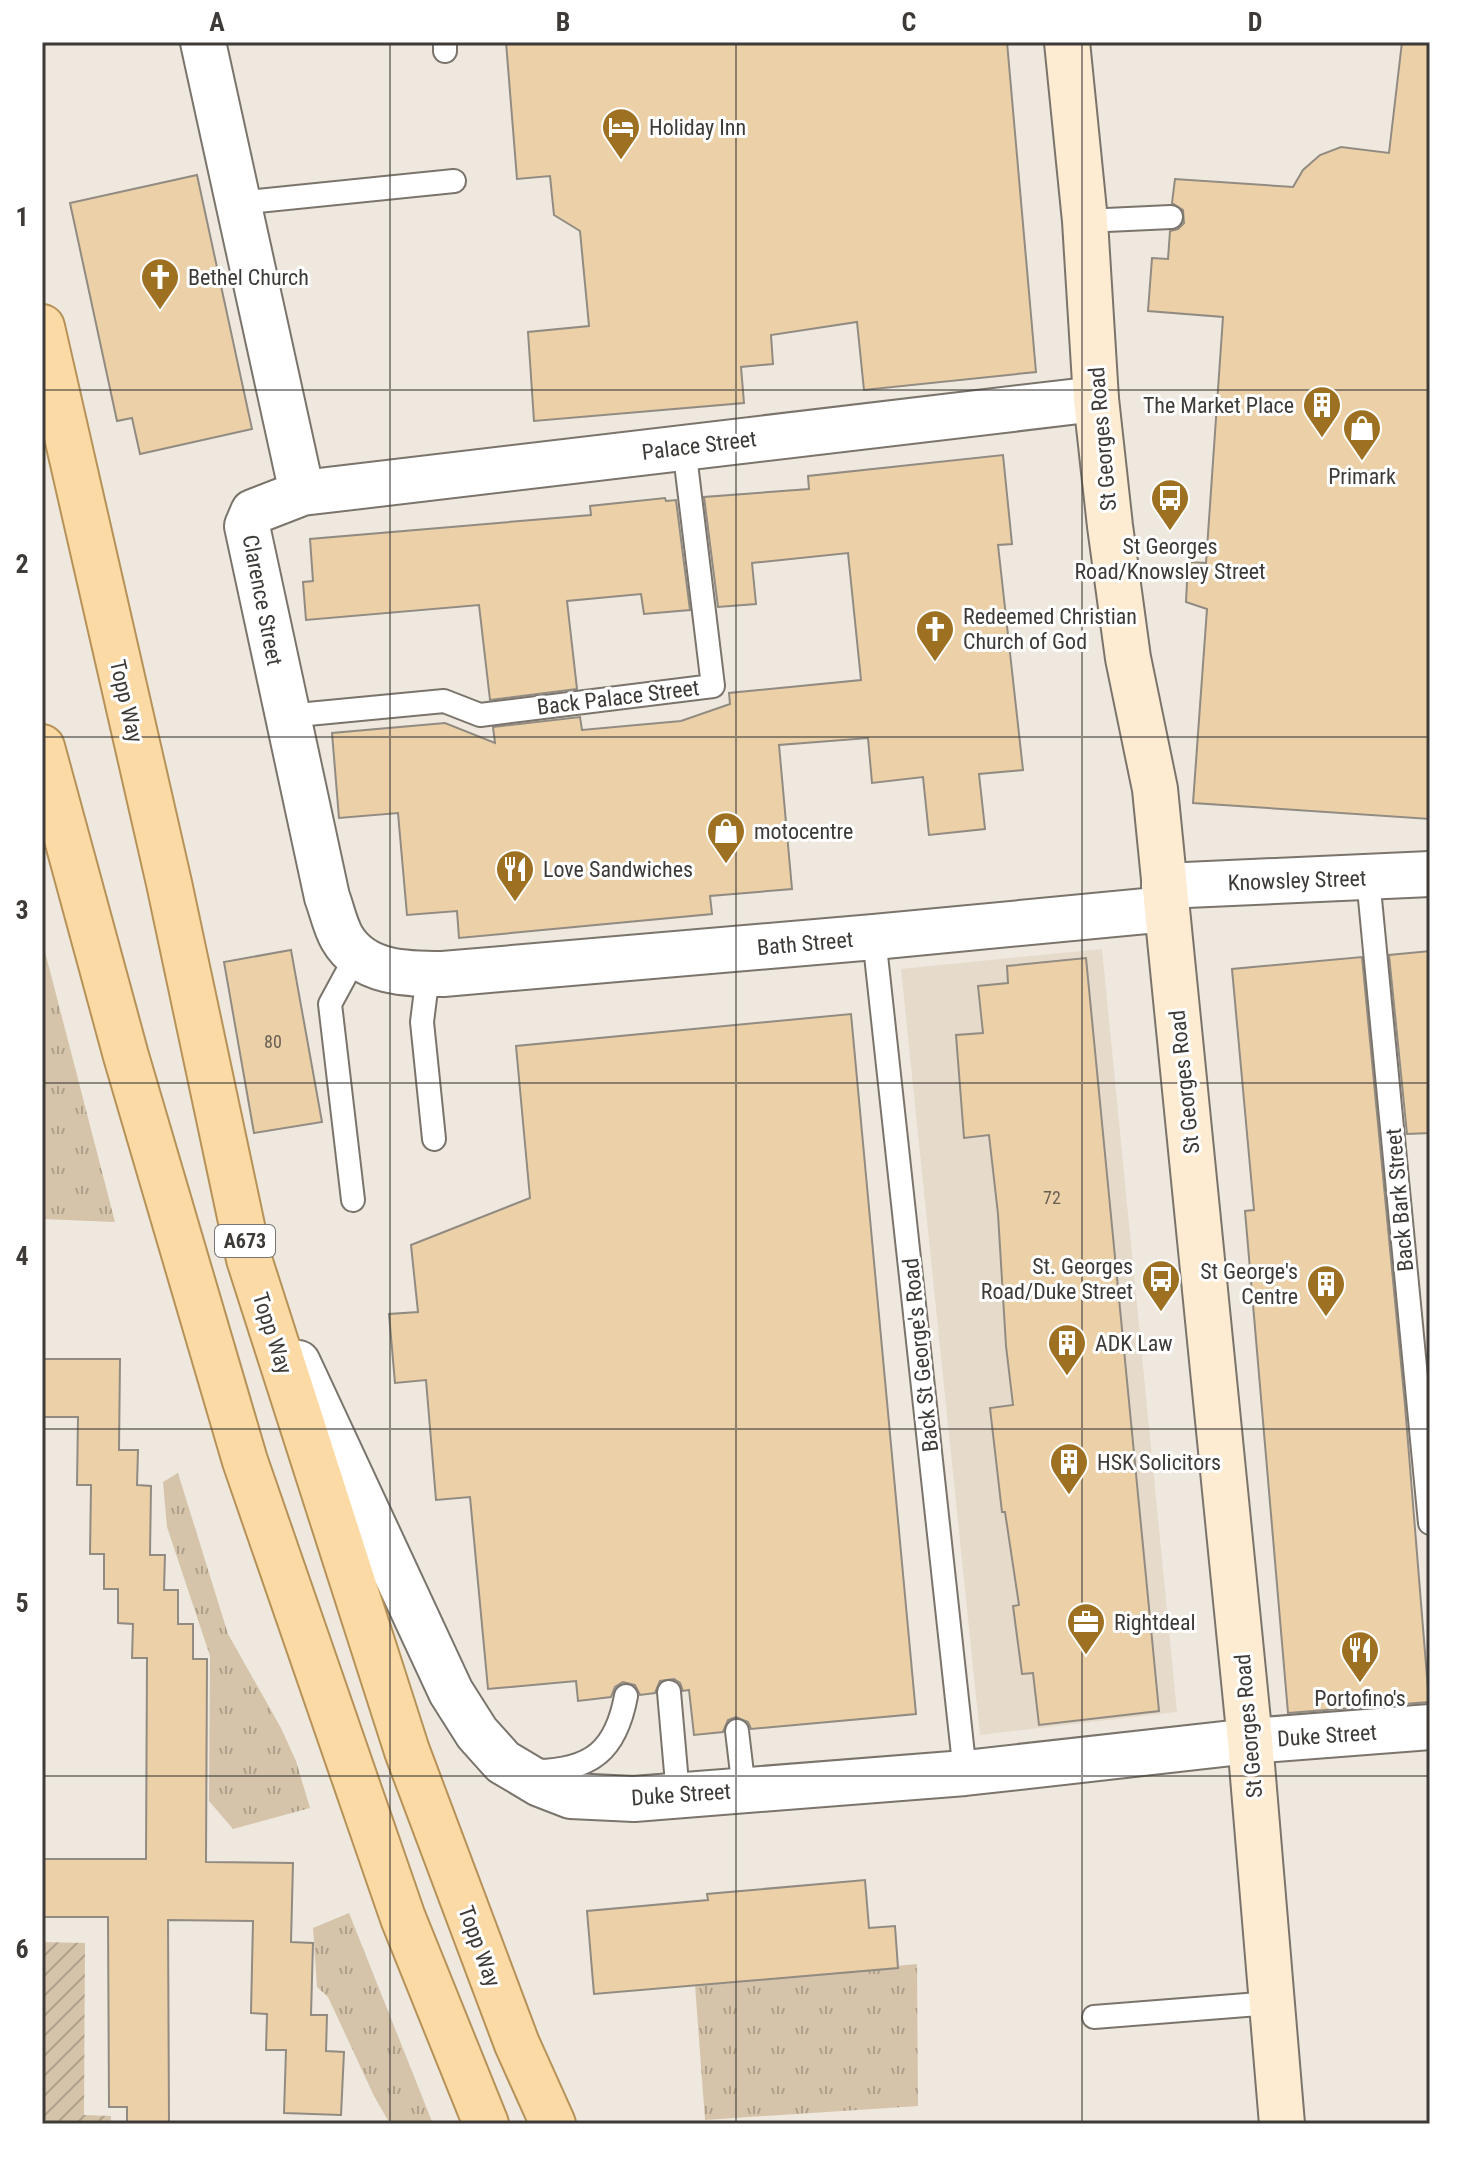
<svg xmlns="http://www.w3.org/2000/svg" width="1472" height="2166" viewBox="0 0 1472 2166" font-family="'Roboto Condensed',sans-serif">
  <style>
    .built { fill: #e6dbcb }
    .grass { fill: url(#grass-tufts) }
    .garden { fill: url(#garden-furrows) }
    .building { fill: #ecd1a8; stroke: #918b82; stroke-width: 2 }
    .lines { fill: none; stroke-linecap: round; stroke-linejoin: round }
    .lane-casing { stroke: #7a746c; stroke-width: 26 }
    .street-casing { stroke: #7a746c; stroke-width: 48 }
    .secondary-casing { stroke: #7a746c; stroke-width: 48 }
    .primary-casing { stroke: #b79258; stroke-width: 48 }
    .lane { stroke: #fff; stroke-width: 22 }
    .street { stroke: #fff; stroke-width: 44 }
    .secondary { stroke: #fdecd2; stroke-width: 44 }
    .primary { stroke: #fbdaa5; stroke-width: 44 }
    .grid { fill: none; stroke: #3d3a37; stroke-width: 2; stroke-opacity: 0.55 }
    .labels { text-anchor: middle; stroke-width: 6; stroke-linejoin: round; paint-order: stroke }
    .number-label { font-size: 18px; fill: #696053 }
    .shield { fill: #fff; stroke: #777573; stroke-width: 2 }
    .shield-label { font-size: 20px; font-weight: bold; fill: #3d3a37 }
    .poi-label { font-size: 22px; fill: #3d3a37; stroke: #fff; text-anchor: start }
    .street-label { font-size: 22px; fill: #3d3a37; stroke: #fff }
    .neatline { fill: none; stroke: #3d3a37; stroke-width: 3 }
    .grid-label { font-size: 26px; text-anchor: middle; font-weight: bold; fill: #3d3a37 }
  </style>
  <defs>
    <pattern id="grass-tufts" width="24" height="20" patternUnits="userSpaceOnUse" patternTransform="scale(2)"><rect width="24" height="20" fill="#d6c4aa"/><path d="M3 7l-1-3M5 7V3M7 7l1-3M15 17l-1-3M17 17v-4M19 17l1-3" fill="none" stroke="#afa08b"/></pattern>
    <pattern id="garden-furrows" width="10" height="10" patternUnits="userSpaceOnUse" patternTransform="scale(2)"><rect width="10" height="10" fill="#d6c4aa"/><path d="M-1 1l2-2M0 10L10 0M9 11l2-2" fill="none" stroke="#afa08b"/></pattern>
  </defs>
  <rect width="100%" height="100%" fill="#eee8de"/>
  <path class="built" d="M1102,949L1177,1712L980,1735L901,969Z"/>
  <path class="grass" d="M42,940L115,1222L42,1219Z
    M178,1473L228,1634L281,1728L296,1761L310,1808L233,1829L209,1801L210,1656L167,1527L163,1482Z
    M349,1913L433,2124H390L374,2096L328,1997L317,1987L313,1928Z
    M917,1964L918,2106L705,2120L695,1985Z"/>
  <path class="garden" d="M42,1942L85,1943L84,2115L111,2116V2124H42Z"/>
  <path class="building" d="M506,42H1007L1036,372L864,390L857,322L771,335L773,364L741,367L744,403L534,421L528,332L589,326L580,231L554,215L550,176L517,179Z
    M1402,42H1430V819L1193,803L1207,609L1186,602L1188,562L1206,563L1223,317L1148,311L1152,258L1168,259L1170,231L1178,229L1184,223L1183,210L1172,203L1175,179L1293,187L1303,170L1320,155L1341,147L1389,153Z
    M197,175L252,429L140,454L132,418L117,421L70,203Z
    M1003,455L1012,544L998,545L1023,770L979,774L985,829L929,835L923,777L872,783L868,738L779,745L792,889L710,896L712,914L459,938L457,911L407,915L398,813L339,818L332,733L445,723L495,743L493,727L580,717L582,730L681,721L730,704L729,693L861,680L848,553L752,563L756,604L718,607L704,497L809,489L808,476Z
    M665,498L666,501L676,500L690,610L644,614L641,594L567,601L577,689L490,700L479,605L306,620L303,582L313,581L310,539L591,515L590,506Z
    M291,950L322,1122L254,1133L224,962Z
    M1430,951V1133L1407,1134L1389,955Z
    M1362,957L1405,1405L1429,1702L1288,1713L1245,1211L1254,1210L1232,969Z
    M1086,958L1159,1711L1039,1725L1033,1673L1022,1674L1013,1606L1019,1605L1005,1512H1002L990,1408L1013,1405L1006,1346L998,1214L989,1135L964,1138L956,1035L983,1033L978,986L1008,983L1007,966Z
    M851,1014L916,1714L751,1729L748,1722L736,1717L728,1720L723,1732L694,1735L689,1690L683,1691L680,1683L674,1679L660,1681L655,1693L640,1695L635,1685L623,1682L615,1687L611,1697L578,1701L576,1681L488,1689L470,1497L436,1500L426,1380L395,1383L389,1314L418,1312L411,1245L530,1198L516,1046Z
    M42,1359H120L119,1450H138L137,1485L151,1486L150,1555H165L164,1590H178V1624H193V1659H207L206,1862L293,1863L291,1942L313,1943L311,2015H327L326,2051L344,2052L341,2115L284,2113L286,2050H266L267,2014L251,2013L253,1921L168,1920L169,2124H127V2107H109L108,1917H42V1859H146L147,1658H132L133,1624L118,1623V1589H104V1554H90L91,1485H77L78,1417H42Z
    M865,1880L869,1928L895,1926L898,1968L594,1994L587,1911L708,1900L707,1894Z"/>
  <g class="lines">
    <defs>
      <path id="lane" d="M445,51V42
        M238,203L454,181
        M1085,221L1171,217
        M287,716L444,701L480,715L713,686L684,447
        M1368,878L1430,1523
        M874,937L965,1773
        M428,974L422,1022L434,1139
        M353,1200L330,1004L356,956
        M669,1692L678,1795
        M737,1731L744,1790
        M537,1771C592,1770 616,1750 626,1696
        M1094,2017L1272,2003"/>
      <path id="street" d="M203,42L302,493
        M1096,399L302,493L253,512L247,526L327,897C332,910 335,926 342,938C363,974 407,974 443,974L874,937L1167,909
        M1164,886L1430,874
        M298,1363L451,1692L477,1733L503,1762L540,1784L571,1796L634,1799L965,1773L1250,1741L1430,1727"/>
      <path id="secondary" d="M1067,42L1085,221L1096,399L1110,526L1128,658L1155,789L1250,1741L1282,2124"/>
      <path id="primary" d="M42,327L169,883L249,1259L407,1751L517,2044L553,2124
        M42,747L126,1056L245,1461L403,1918L486,2124"/>
    </defs>
    <use href="#lane" class="lane-casing"/>
    <use href="#street" class="street-casing"/>
    <use href="#secondary" class="secondary-casing"/>
    <use href="#primary" class="primary-casing"/>
    <use href="#lane" class="lane"/>
    <use href="#street" class="street"/>
    <use href="#secondary" class="secondary"/>
    <use href="#primary" class="primary"/>
  </g>
  <path class="grid" d="M390,42V2124M736,42V2124M1082,42V2124M42,390H1430M42,737H1430M42,1083H1430M42,1429H1430M42,1776H1430"/>
  <defs>
    <symbol id="hotel-pin" viewBox="-11 -11 22 30"><path d="M0 17L-7.5 6A9.5 9.5 0 1 1 7.5 6Z" fill="#9d7121" stroke="#fff"/><path d="M-6-4.5h1.5V1H6V5H4.5V3h-9V5H-6ZM-4 0a1.8 1.8 0 1 1 3.6 0ZM.5 0V-2.5h3Q6-2.5 6 0Z" fill="#fff"/></symbol>
    <symbol id="church-pin" viewBox="-11 -11 22 30"><path d="M0 17L-7.5 6A9.5 9.5 0 1 1 7.5 6Z" fill="#9d7121" stroke="#fff"/><path d="M-1.2-6h2.4v3.5h3.3v2.4h-3.3V6h-2.4V-.1h-3.3v-2.4h3.3Z" fill="#fff"/></symbol>
    <symbol id="building-pin" viewBox="-11 -11 22 30"><path d="M0 17L-7.5 6A9.5 9.5 0 1 1 7.5 6Z" fill="#9d7121" stroke="#fff"/><path d="M-4-6H4V6H1V3H-1V6H-4ZM-2.5-4.3h1.7v1.8h-1.7ZM.8-4.3h1.7v1.8H.8ZM-2.5-1h1.7V.8h-1.7ZM.8-1h1.7V.8H.8Z" fill="#fff"/></symbol>
    <symbol id="shop-pin" viewBox="-11 -11 22 30"><path d="M0 17L-7.5 6A9.5 9.5 0 1 1 7.5 6Z" fill="#9d7121" stroke="#fff"/><path d="M-5-2.5h2.3a2.7 3.5 0 0 1 5.4 0H5L5.5 6h-11ZM-1.5-2.5h3a1.5 2.3 0 0 0-3 0Z" fill="#fff"/></symbol>
    <symbol id="bus-pin" viewBox="-11 -11 22 30"><path d="M0 17L-7.5 6A9.5 9.5 0 1 1 7.5 6Z" fill="#9d7121" stroke="#fff"/><path d="M-5-6H5V4H4V6H2V4H-2V6H-4V4H-5ZM-3.5-4V0h7V-4ZM-3.5 1.2v1.5H-2V1.2ZM2 1.2v1.5H3.5V1.2Z" fill="#fff"/></symbol>
    <symbol id="restaurant-pin" viewBox="-11 -11 22 30"><path d="M0 17L-7.5 6A9.5 9.5 0 1 1 7.5 6Z" fill="#9d7121" stroke="#fff"/><path d="M-5-6h1v4h1v-4h1v4h1v-4h1v5L-1.5 .5V6h-2V.5L-5-1ZM5-6V6H3V1.5H1.5Q1.5-4 5-6Z" fill="#fff"/></symbol>
    <symbol id="office-pin" viewBox="-11 -11 22 30"><path d="M0 17L-7.5 6A9.5 9.5 0 1 1 7.5 6Z" fill="#9d7121" stroke="#fff"/><path d="M-6-3h4V-5.5h4V-3h4V5H-6ZM-1-4.5V-3h2v-1.5ZM-6 0V1H6V0Z" fill="#fff"/></symbol>
  </defs>
  <g fill-rule="evenodd">
    <use href="#hotel-pin" x="599" y="105" width="44" height="60"/>
    <use href="#church-pin" x="138" y="255" width="44" height="60"/>
    <use href="#building-pin" x="1300" y="383" width="44" height="60"/>
    <use href="#shop-pin" x="1340" y="406" width="44" height="60"/>
    <use href="#bus-pin" x="1148" y="476" width="44" height="60"/>
    <use href="#church-pin" x="913" y="607" width="44" height="60"/>
    <use href="#shop-pin" x="704" y="809" width="44" height="60"/>
    <use href="#restaurant-pin" x="493" y="847" width="44" height="60"/>
    <use href="#bus-pin" x="1139" y="1257" width="44" height="60"/>
    <use href="#building-pin" x="1304" y="1262" width="44" height="60"/>
    <use href="#building-pin" x="1045" y="1321" width="44" height="60"/>
    <use href="#building-pin" x="1047" y="1440" width="44" height="60"/>
    <use href="#office-pin" x="1064" y="1600" width="44" height="60"/>
    <use href="#restaurant-pin" x="1338" y="1628" width="44" height="60"/>
  </g>
  <g class="labels">
    <g class="number-label">
      <text x="273" y="1048">80</text>
      <text x="1052" y="1204">72</text>
    </g>
    <rect class="shield" x="215" y="1225" width="60" height="32" rx="6"/>
    <g class="shield-label">
      <text x="245" y="1248">A673</text>
    </g>
    <g class="poi-label">
      <text x="649" y="135">Holiday Inn</text>
      <text x="188" y="285">Bethel Church</text>
      <text x="1294" y="413" text-anchor="end">The Market Place</text>
      <text x="1362" y="484" text-anchor="middle">Primark</text>
      <text x="1170" y="554" text-anchor="middle">St Georges<tspan x="1170" dy="25">Road/Knowsley Street</tspan></text>
      <text x="963" y="624">Redeemed Christian<tspan x="963" dy="25">Church of God</tspan></text>
      <text x="754" y="839">motocentre</text>
      <text x="543" y="877">Love Sandwiches</text>
      <text x="1133" y="1274" text-anchor="end">St. Georges<tspan x="1133" dy="25">Road/Duke Street</tspan></text>
      <text x="1298" y="1279" text-anchor="end">St George's<tspan x="1298" dy="25">Centre</tspan></text>
      <text x="1095" y="1351">ADK Law</text>
      <text x="1097" y="1470">HSK Solicitors</text>
      <text x="1114" y="1630">Rightdeal</text>
      <text x="1360" y="1706" text-anchor="middle">Portofino's</text>
    </g>
    <g class="street-label">
      <text transform="translate(1102 439) rotate(-95)" y="8">St Georges Road</text>
      <text transform="translate(699 445) rotate(-7)" y="8">Palace Street</text>
      <text transform="translate(263 600) rotate(79)" y="8">Clarence Street</text>
      <text transform="translate(618 697) rotate(-7)" y="8">Back Palace Street</text>
      <text transform="translate(127 701) rotate(77)" y="8">Topp Way</text>
      <text transform="translate(1297 880) rotate(-2)" y="8">Knowsley Street</text>
      <text transform="translate(805 943) rotate(-5)" y="8">Bath Street</text>
      <text transform="translate(1184 1082) rotate(-96)" y="8">St Georges Road</text>
      <text transform="translate(1399 1200) rotate(-95)" y="8">Back Bark Street</text>
      <text transform="translate(273 1333) rotate(72)" y="8">Topp Way</text>
      <text transform="translate(920 1355) rotate(-96)" y="8">Back St George's Road</text>
      <text transform="translate(1248 1726) rotate(-95)" y="8">St Georges Road</text>
      <text transform="translate(1327 1735) rotate(-4)" y="8">Duke Street</text>
      <text transform="translate(681 1794) rotate(-4)" y="8">Duke Street</text>
      <text transform="translate(480 1946) rotate(70)" y="8">Topp Way</text>
    </g>
  </g>
  <rect width="1472" height="2166" fill="none" stroke="#ffffff" stroke-width="88"/>
  <rect x="44" y="44" width="1384" height="2078" class="neatline"/>
  <g class="grid-label">
    <text x="217" y="31">A</text>
    <text x="563" y="31">B</text>
    <text x="909" y="31">C</text>
    <text x="1255" y="31">D</text>
    <text x="22" y="226">1</text>
    <text x="22" y="573">2</text>
    <text x="22" y="919">3</text>
    <text x="22" y="1265">4</text>
    <text x="22" y="1612">5</text>
    <text x="22" y="1958">6</text>
  </g>
</svg>
